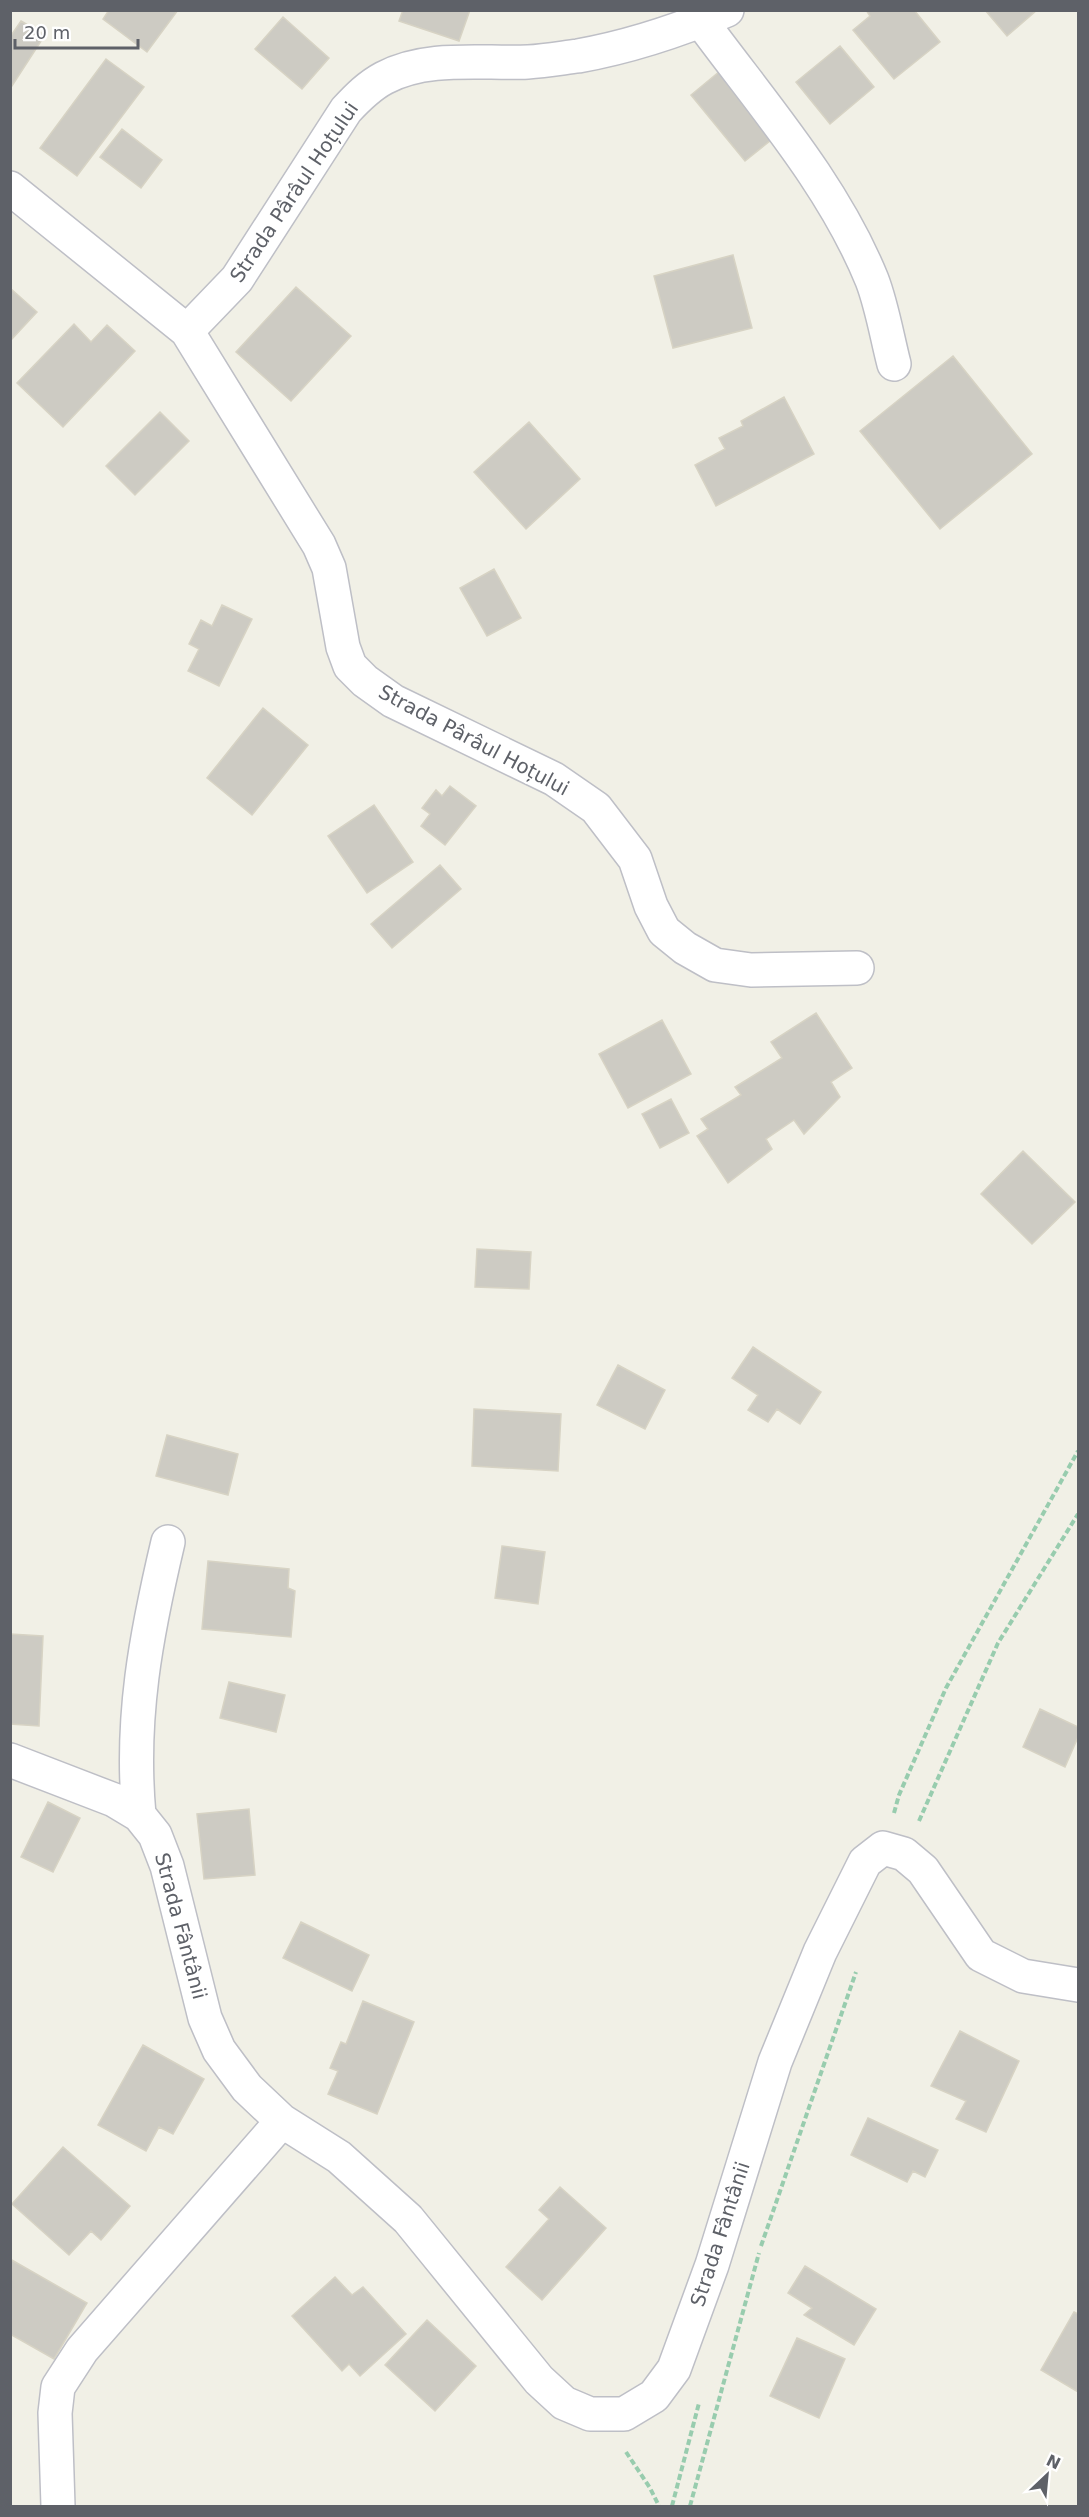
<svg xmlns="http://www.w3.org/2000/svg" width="1089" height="2517" viewBox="0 0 1089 2517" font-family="'DejaVu Sans',sans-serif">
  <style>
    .building { fill: #cdcbc3; stroke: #d7d3c4; stroke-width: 1.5 }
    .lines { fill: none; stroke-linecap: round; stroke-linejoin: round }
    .street-casing { stroke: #bebfc6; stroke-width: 36 }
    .path { stroke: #98ccae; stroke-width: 4; stroke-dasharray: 6 3; stroke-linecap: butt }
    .street { stroke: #fff; stroke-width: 33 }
    .labels { text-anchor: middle; stroke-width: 4.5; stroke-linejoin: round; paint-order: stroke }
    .street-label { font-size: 20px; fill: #5e6168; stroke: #fff }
  </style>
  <rect width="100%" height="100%" fill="#f1f0e6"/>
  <path class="building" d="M109,10H178L147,52L103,19Z
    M403,10H470L459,41L399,21Z
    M866,10H914L940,42L894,79L853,30L870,16Z
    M985,10H1037L1007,36Z
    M283,17L329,58L302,89L255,49Z
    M21,21L45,35L10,89V37Z
    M840,46L874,87L830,124L796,82Z
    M106,59L144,87L77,176L40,148Z
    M720,71L775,137L745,161L691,95Z
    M122,129L162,160L141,188L100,157Z
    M733,255L752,328L673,348L654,276Z
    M296,287L351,336L291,401L236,352Z
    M10,288L37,312L10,341Z
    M74,324L91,342L107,325L135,351L63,427L17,383Z
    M953,356L1032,454L940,529L860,431Z
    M784,397L814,454L716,506L695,465L725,449L719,438L743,426L741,421Z
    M160,412L189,441L135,495L106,466Z
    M529,422L580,479L526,529L474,472Z
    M494,569L521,618L487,636L460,588Z
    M222,605L252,619L219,686L188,671L199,649L189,644L201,620L212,626Z
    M263,708L308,745L252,815L207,778Z
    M450,786L476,806L445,845L421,826L430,814L422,808L436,790L442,796Z
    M374,805L413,862L367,893L328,836Z
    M440,865L461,889L392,948L371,924Z
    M816,1013L852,1068L831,1082L840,1097L804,1134L794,1120L766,1139L772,1149L728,1183L697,1136L708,1129L701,1119L741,1095L735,1087L782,1058L771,1042Z
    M662,1020L691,1074L628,1108L599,1054Z
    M671,1099L689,1133L660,1148L642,1114Z
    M1023,1151L1075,1202L1032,1244L981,1194Z
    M477,1249L531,1252L529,1289L475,1287Z
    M753,1347L821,1392L800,1424L777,1409L768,1422L748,1410L758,1395L732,1378Z
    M618,1365L665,1390L645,1429L597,1405Z
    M474,1409L561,1414L558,1471L472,1466Z
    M167,1435L238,1454L228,1495L156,1476Z
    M502,1546L545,1552L538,1604L495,1598Z
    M208,1561L289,1569L288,1588L295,1591L291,1637L202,1629Z
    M10,1634L43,1636L39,1726L10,1724Z
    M229,1682L285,1695L276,1732L220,1718Z
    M1040,1709L1078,1727V1737L1065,1767L1023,1747Z
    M48,1802L80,1818L53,1872L21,1857Z
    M249,1809L255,1875L204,1879L197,1814Z
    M301,1922L369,1955L352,1991L283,1958Z
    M363,2001L414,2022L377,2114L328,2094L338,2071L330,2068L341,2042L346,2044Z
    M960,2031L1019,2061L986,2132L956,2119L966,2101L931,2086Z
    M143,2045L204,2079L173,2134L159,2127L146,2151L98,2125Z
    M868,2118L938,2150L925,2177L913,2171L907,2182L851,2155Z
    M63,2147L130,2206L101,2240L91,2231L69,2255L12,2204Z
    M560,2187L606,2228L542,2300L506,2267L549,2219L539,2210Z
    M10,2259L87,2303L54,2359L10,2334Z
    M805,2266L876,2309L854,2345L804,2315L812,2308L788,2293Z
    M335,2277L352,2295L363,2287L406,2334L360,2376L349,2364L342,2371L292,2316Z
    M1074,2312L1078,2314V2392L1041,2370Z
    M427,2320L476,2366L435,2411L385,2365Z
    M797,2338L845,2359L819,2418L770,2396Z"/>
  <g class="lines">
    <defs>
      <path id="street" d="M701,21C762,104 833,184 872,280C882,306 887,337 894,364
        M10,188L187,331L319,545L329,568L343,647L350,666L365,681L393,701L554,779L596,808L635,859L651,906L664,931L685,948L715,965L751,970L857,968
        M187,331L237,279L346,110C358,97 369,86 384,78C427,55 482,64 528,62C545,61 562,58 578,56C628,47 680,30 727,10
        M10,1760L114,1800L139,1815L155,1835L167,1866L205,2018L219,2050L247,2088L282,2121L339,2157L408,2219L539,2380L564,2403L590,2414H624L654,2396L674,2369L712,2265L775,2062L820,1952L865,1862L883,1848L904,1854L923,1870L981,1955L1023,1976L1078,1985
        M139,1815C130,1719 146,1635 168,1542
        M58,2506L55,2413L58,2387L82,2350L282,2121"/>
    </defs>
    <use href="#street" class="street-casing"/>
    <path class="path" d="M894,1813L899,1795L946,1688L1078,1451
      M919,1821L998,1643L1078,1514
      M761,2246L856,1972
      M626,2452L650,2488L659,2506
      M672,2506L699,2403
      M690,2506L759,2253"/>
    <use href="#street" class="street"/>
  </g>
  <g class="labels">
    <g class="street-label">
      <text transform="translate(294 192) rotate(-56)" y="7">Strada Pârâul Hoțului</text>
      <text transform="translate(474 740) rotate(28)" y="7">Strada Pârâul Hoțului</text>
      <text transform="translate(181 1926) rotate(75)" y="7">Strada Fântânii</text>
      <text transform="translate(720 2234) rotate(-72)" y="7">Strada Fântânii</text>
    </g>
  </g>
  <rect width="1089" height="2517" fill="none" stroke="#5e6168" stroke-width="24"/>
  <g transform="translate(1047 2475) rotate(26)" stroke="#ffffff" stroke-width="4.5" paint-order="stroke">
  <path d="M0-4.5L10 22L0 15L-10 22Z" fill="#5e6168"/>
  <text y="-9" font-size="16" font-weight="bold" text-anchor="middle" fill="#5e6168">N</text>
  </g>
  <path d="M15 39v9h123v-9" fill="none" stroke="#5e6168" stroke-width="3"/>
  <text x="24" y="39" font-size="18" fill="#5e6168" stroke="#ffffff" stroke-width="4.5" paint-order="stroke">20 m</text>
</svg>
